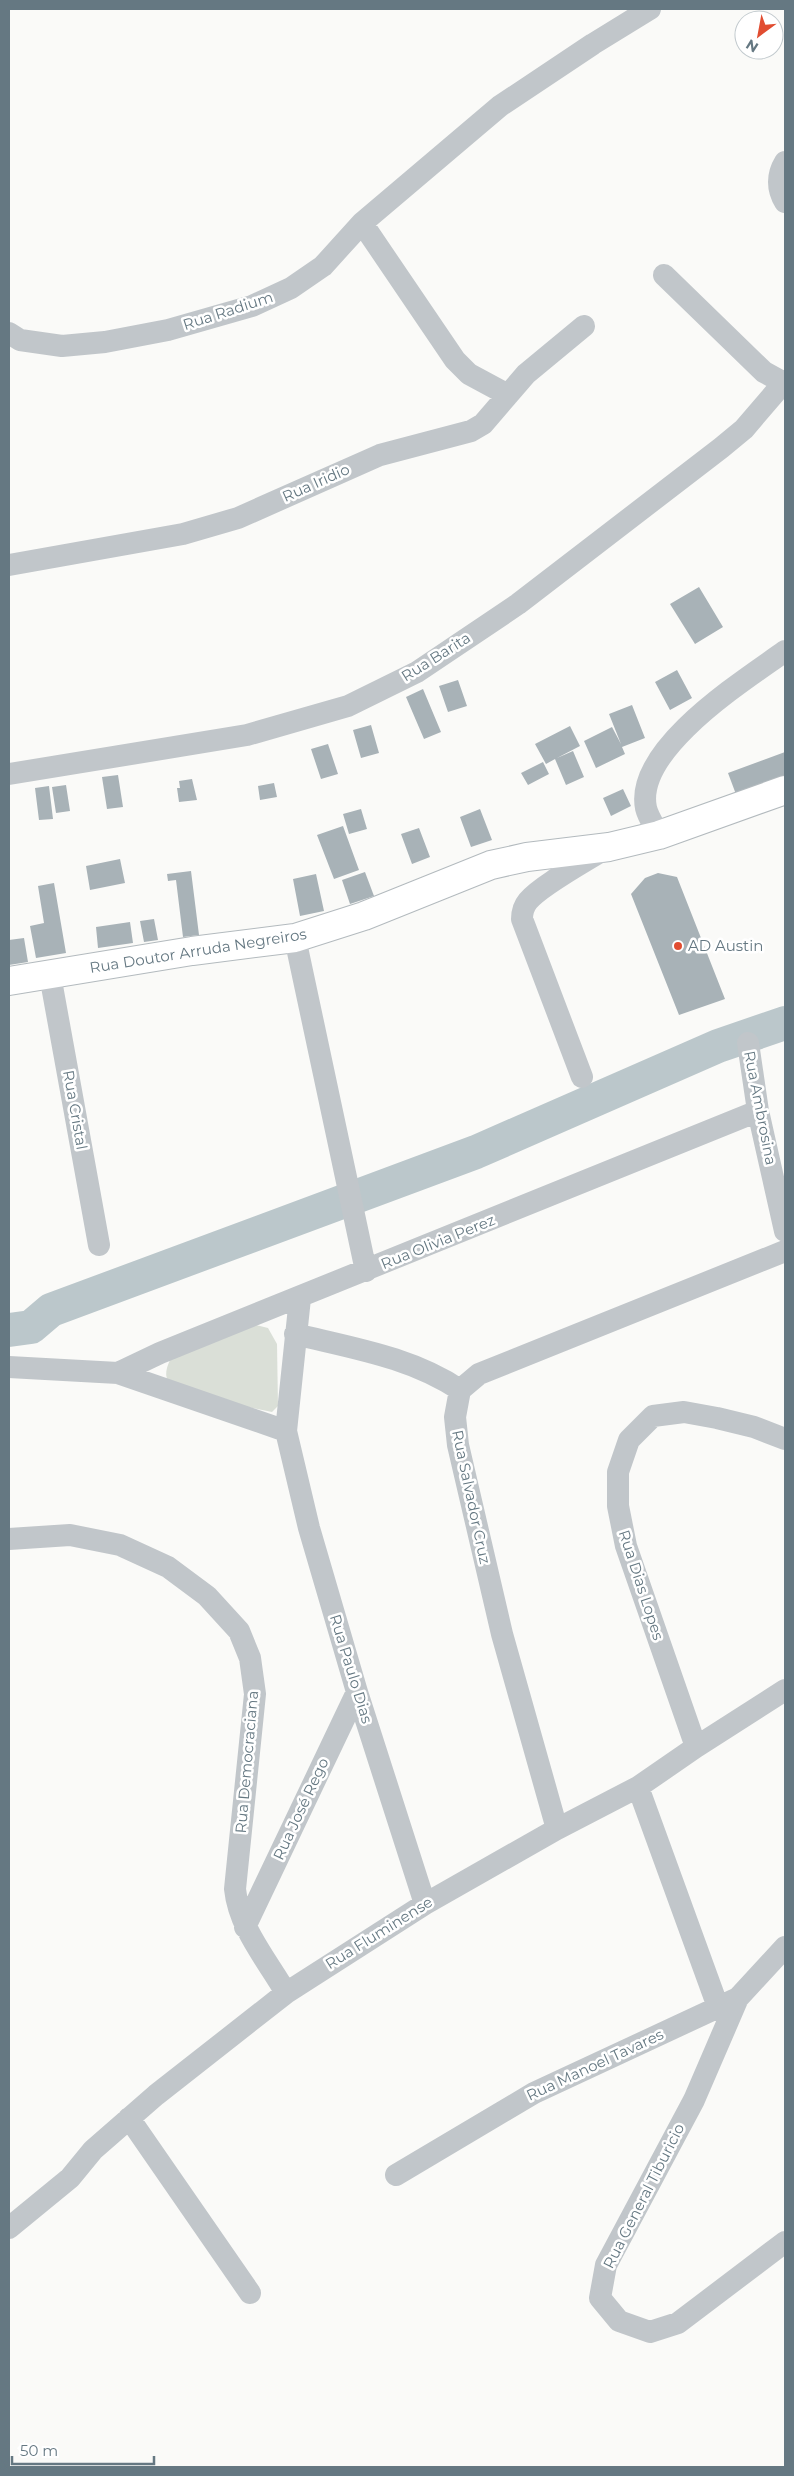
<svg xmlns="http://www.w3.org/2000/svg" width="794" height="2476" viewBox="0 0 794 2476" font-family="Montserrat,sans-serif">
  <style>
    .green { fill: #dadfd7 }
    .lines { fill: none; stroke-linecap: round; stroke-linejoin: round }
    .river { stroke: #bbc7cb; stroke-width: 34 }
    .building { fill: #a8b2b7 }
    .secondary-casing { stroke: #b3babe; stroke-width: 30 }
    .street { stroke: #c1c6ca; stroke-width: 22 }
    .secondary { stroke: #fff; stroke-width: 28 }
    .poi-dot { fill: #e14d31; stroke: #fff; stroke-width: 2 }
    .labels { text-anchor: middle; stroke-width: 5; stroke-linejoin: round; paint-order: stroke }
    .street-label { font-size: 15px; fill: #657882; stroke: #fff }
    .poi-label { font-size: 15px; fill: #657882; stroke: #fff; text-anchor: start }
  </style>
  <rect width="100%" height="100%" fill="#fafaf8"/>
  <path class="green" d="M256,1325L268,1328L277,1344L278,1406L272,1412L176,1392C166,1381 163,1375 170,1360Z"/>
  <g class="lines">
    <path class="river" d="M9,1330L31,1327L51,1310L476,1152L718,1046L785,1023"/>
  </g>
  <path class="building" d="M699,587L723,627L695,644L670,604Z
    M677,670L692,698L670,710L655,682Z
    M458,680L467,706L448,712L439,686Z
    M423,689L441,732L424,739L406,697Z
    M632,705L645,738L622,747L625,754L596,768L584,741L612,727L621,744L609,714Z
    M371,725L379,753L361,758L353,730Z
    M570,726L580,746L557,758L573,751L584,777L566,785L555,759L546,764L535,744Z
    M328,744L338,774L321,779L311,749Z
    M785,752V779L737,797L728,773Z
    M543,762L549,774L528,785L521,773Z
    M118,775L123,807L107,809L102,777Z
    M192,779L197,800L179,802L177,788H180L179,781Z
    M274,783L277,797L260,800L258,786Z
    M66,785L70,811L56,813L52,787Z
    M49,786L53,819L39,820L35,788Z
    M623,789L631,806L611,816L603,798Z
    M361,809L367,829L349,834L343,814Z
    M480,809L492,840L471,847L460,817Z
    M343,826L359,870L334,879L317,835Z
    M419,828L430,857L412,864L401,834Z
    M120,859L125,883L90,890L86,866Z
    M191,871L199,935L183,937L176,880L168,881L167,874Z
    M365,872L374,896L350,904L342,880Z
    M658,873L677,877L725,999L679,1015L631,894L645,878Z
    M316,874L324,911L300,916L293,879Z
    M54,883L66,953L36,958L30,926L44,923L38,886Z
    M154,919L158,940L144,942L140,921Z
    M130,922L133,943L98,948L96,927Z
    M24,938L28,962L9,965V940Z"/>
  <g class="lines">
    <defs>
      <path id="secondary" d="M9,981L192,951L295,938L364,916L491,865L527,857L609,847L659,835L785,790"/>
    </defs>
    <use href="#secondary" class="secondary-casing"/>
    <path class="street" d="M785,162C777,175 777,189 785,202
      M362,223L455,360L469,374L508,395
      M664,275L764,372L784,383
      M9,333L20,340L62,346L105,342L168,330L252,306L291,288L323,266L362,223L500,106L593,44L650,9
      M9,565L183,534L238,518L380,455L471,431L483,424L526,374L584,326
      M9,774L247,735L348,706L417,672L518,604L721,448L744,429L785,381
      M659,835C655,827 648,817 646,808C634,749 745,680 785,651
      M295,938L366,1271
      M50,975L99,1245
      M748,1043L758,1111L785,1231
      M582,1077L522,919C522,912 523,907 528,901C541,885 588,860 608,847
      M300,1298L286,1431L309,1528L357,1692L425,1904
      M295,1334C352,1348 411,1357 460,1390
      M9,1367L118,1373L286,1431
      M118,1373L160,1353L758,1111
      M9,1539L70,1535L120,1545L168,1567L207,1596L239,1631L250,1658L255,1694L235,1889C239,1928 267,1960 286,1993
      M696,1747L626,1546L618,1506V1472L629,1440L653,1416L684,1412L717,1418L754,1427L785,1439
      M638,1787L718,2007
      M557,1829L502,1634L458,1445L455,1417L460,1390L479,1374L785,1251
      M245,1927L357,1692
      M738,1998L694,2100L606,2265L600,2298L619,2321L650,2332L678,2323L785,2242
      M129,2118L250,2293
      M396,2175L534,2093L738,1998L785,1947
      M9,2228L70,2178L93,2150L156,2095L286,1993L425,1904L557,1829L638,1787L696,1747L785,1690"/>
    <use href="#secondary" class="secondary"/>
  </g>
  <circle class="poi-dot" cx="678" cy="946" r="5"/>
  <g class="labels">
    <g class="street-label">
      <text transform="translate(228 311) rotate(-18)" y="5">Rua Radium</text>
      <text transform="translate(316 483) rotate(-24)" y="5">Rua Iridio</text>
      <text transform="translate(436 657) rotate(-32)" y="5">Rua Barita</text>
      <text transform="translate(198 951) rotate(-9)" y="5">Rua Doutor Arruda Negreiros</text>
      <text transform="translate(760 1108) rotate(79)" y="5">Rua Ambrosina</text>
      <text transform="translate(75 1110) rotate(80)" y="5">Rua Cristal</text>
      <text transform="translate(438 1242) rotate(-22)" y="5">Rua Olivia Perez</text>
      <text transform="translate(471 1497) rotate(78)" y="5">Rua Salvador Cruz</text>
      <text transform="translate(641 1585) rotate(72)" y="5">Rua Dias Lopes</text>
      <text transform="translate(351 1669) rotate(73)" y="5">Rua Paulo Dias</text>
      <text transform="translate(247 1762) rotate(-85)" y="5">Rua Democraciana</text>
      <text transform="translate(301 1809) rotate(-65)" y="5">Rua José Rego</text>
      <text transform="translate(379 1933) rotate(-32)" y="5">Rua Fluminense</text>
      <text transform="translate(595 2065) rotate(-25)" y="5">Rua Manoel Tavares</text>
      <text transform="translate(644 2196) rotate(-63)" y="5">Rua General Tiburicio</text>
    </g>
    <g class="poi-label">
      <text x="688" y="951">AD Austin</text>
    </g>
  </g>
  <rect width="794" height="2476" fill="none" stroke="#657882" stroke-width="20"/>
  <g transform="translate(759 35) rotate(212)"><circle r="24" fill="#ffffff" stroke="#c1c9cd"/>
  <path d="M0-4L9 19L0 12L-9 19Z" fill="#e14d31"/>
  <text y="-8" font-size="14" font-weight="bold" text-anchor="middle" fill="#657882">N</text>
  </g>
  <path d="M12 2456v8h142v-8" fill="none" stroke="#657882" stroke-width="2.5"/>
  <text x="20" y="2456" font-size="15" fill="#657882" stroke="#ffffff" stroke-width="4" paint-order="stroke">50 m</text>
</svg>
